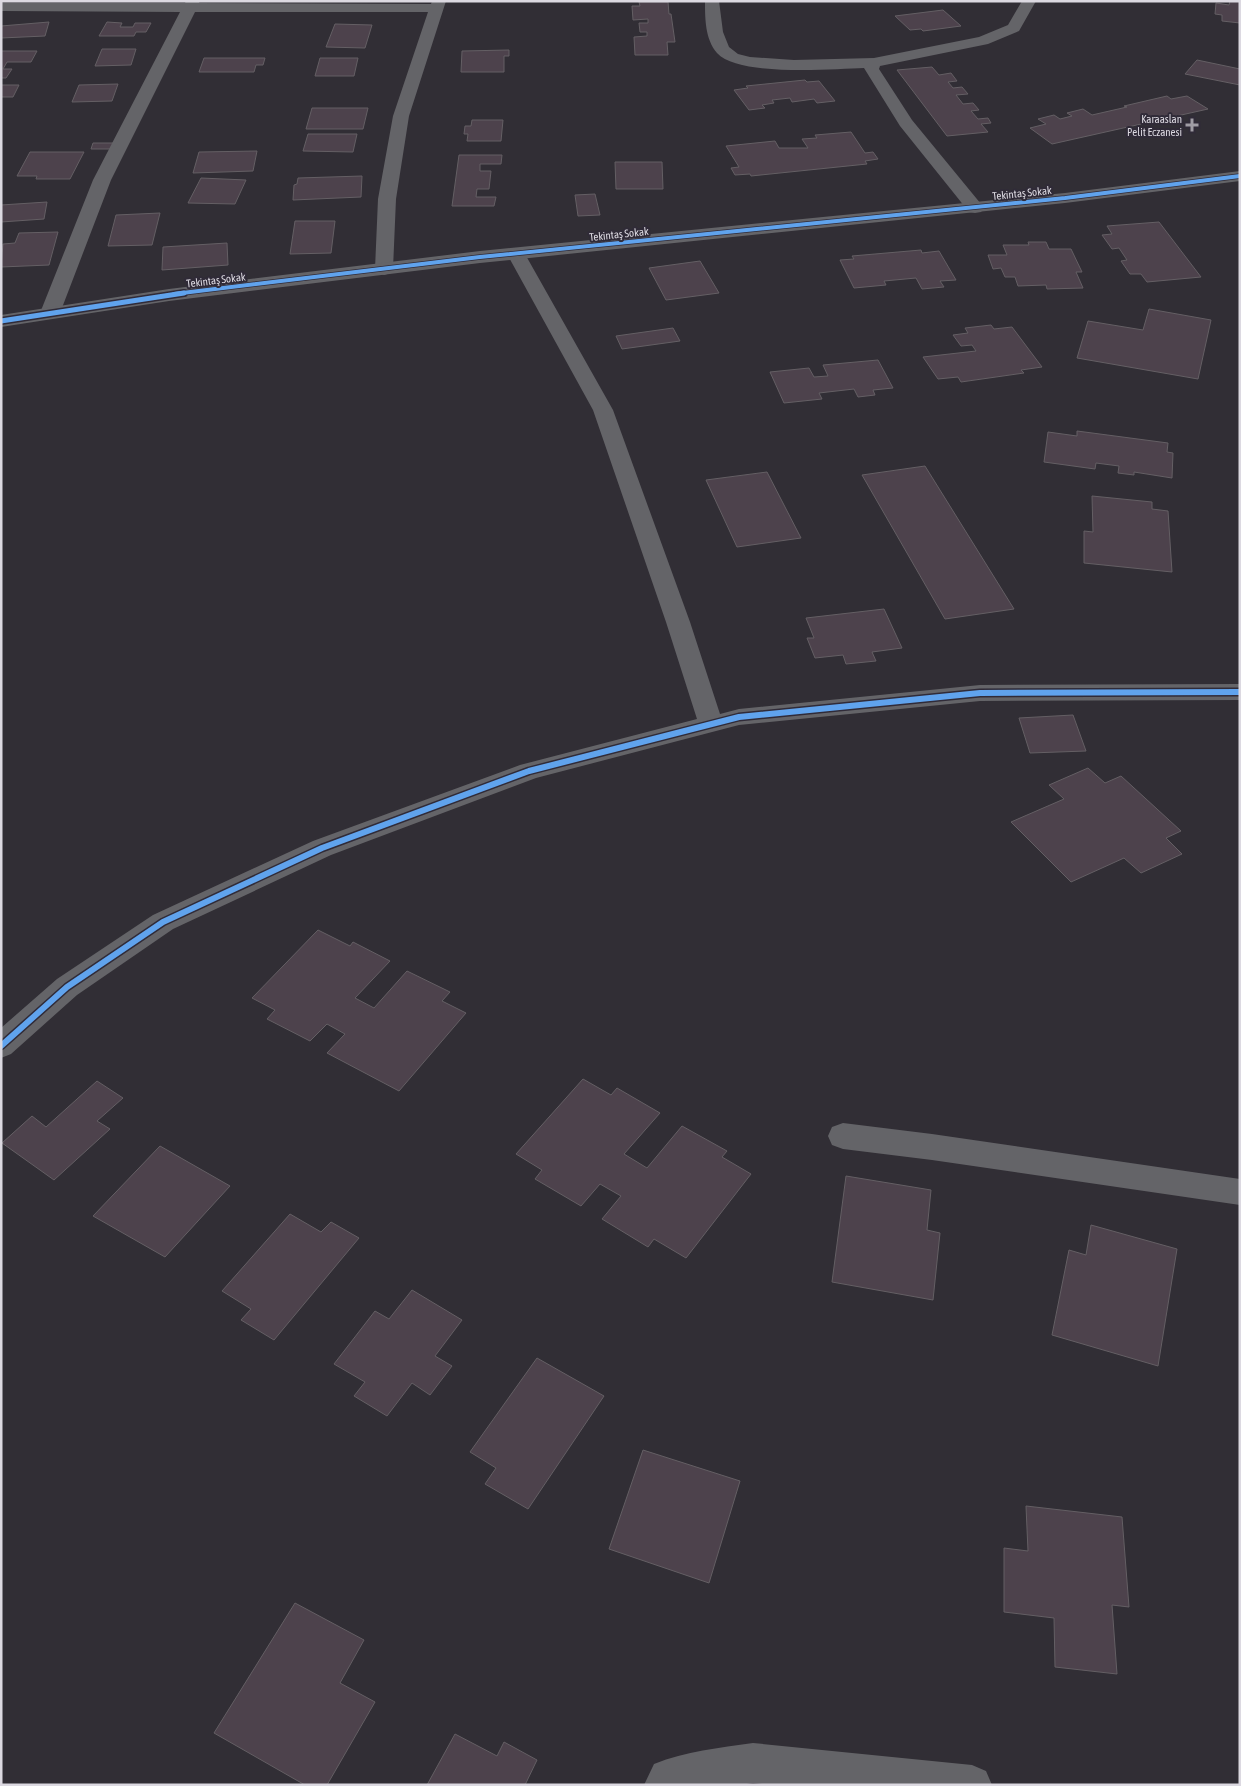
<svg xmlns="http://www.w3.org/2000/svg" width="1241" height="1786" viewBox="0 0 1241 1786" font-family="'Asap Condensed',sans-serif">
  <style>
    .building { fill: #4d424c; stroke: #645f64 }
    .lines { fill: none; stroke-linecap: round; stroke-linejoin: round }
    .minor { fill: #646468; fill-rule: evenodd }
    .tertiary { fill: #646468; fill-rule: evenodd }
    .cycleway-far2-casing { stroke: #302b38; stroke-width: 5.5 }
    .cycleway-far1-casing { stroke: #302b38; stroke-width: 8 }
    .cycleway-casing { stroke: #302b38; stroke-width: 9 }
    .cycleway-far2 { stroke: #60a3ed; stroke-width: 4 }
    .cycleway-far1 { stroke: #60a3ed; stroke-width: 5 }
    .cycleway { stroke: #60a3ed; stroke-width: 6 }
    .poi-dot { fill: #a09da5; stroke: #302b38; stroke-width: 2 }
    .labels { text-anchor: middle; stroke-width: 4; stroke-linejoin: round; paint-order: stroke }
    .far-poi-label { font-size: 11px; fill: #dcd9e1; stroke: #302b38; text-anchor: end }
    .far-street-label { font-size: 11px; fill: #dcd9e1; stroke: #302b38 }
  </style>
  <rect width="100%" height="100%" fill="#312e35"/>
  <path class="building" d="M1230,1H1240V23L1222,21V15L1215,14L1216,3L1229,5Z
    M639,2H668L669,14H671L675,42H667L668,55H635L634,37L647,36V32H640L639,23H648V19L633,20L632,6H640Z
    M943,10L961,26L923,31L921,29L910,30L895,16Z
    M49,22L45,36L1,38V26Z
    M107,22L122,23L120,27H133L135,23H151L146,32H136L134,36H99Z
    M335,24L372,25L365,48L326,47Z
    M102,49H136L131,65L95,66Z
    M509,50V56H504V72H461L462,51Z
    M1,51H37L31,62H7L3,69H12L6,78H1Z
    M204,58H265L263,65H256L254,72H199Z
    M320,58H358L354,76H315Z
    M1197,60L1240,69V85L1185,74Z
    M932,67L939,75L951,73L957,81L948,82L953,88L962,87L968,94L956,95L963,104L973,103L979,110L971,111L978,119L988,118L991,123L981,124L988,132L947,136L897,70Z
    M805,80L807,82L819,81L835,101L817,103L814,99L792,102L790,98L772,100L774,103L762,105L765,108L749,110L734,90L748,88L746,86Z
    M118,84L112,101L72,102L79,85Z
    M1,85H19L13,97H1Z
    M1167,96L1171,99L1187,96L1208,109L1052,144L1030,128L1046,124L1038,119L1054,115L1060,119L1072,116L1067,113L1083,109L1092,115L1127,107L1124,106Z
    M312,108H368L363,129H306Z
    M472,120H503L501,141H467L468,134H464L465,126H471Z
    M851,132L865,153L873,152L878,159L865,161L867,164L751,176L750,174L735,175L731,168L739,167L726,146L775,141L779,148H808L802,139L817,138L815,135Z
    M308,134H357L353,152L303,151Z
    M93,143H113L111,149H91Z
    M257,151L253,171L193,173L199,152Z
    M30,152H84L70,179H36L37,176H17Z
    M459,155H502L501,164H480V171H491L489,189H477L476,197H496L494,206H452Z
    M615,162H662L663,189H616Z
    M362,176L361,197L293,200L294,185L297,184L298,178Z
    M201,178L246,180L235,204L188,203Z
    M595,194L600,215L578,216L575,195Z
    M47,202L44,219L1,222V205Z
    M160,213L152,245L108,246L116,215Z
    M295,221H335L331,253L290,254Z
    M1159,222L1201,277L1147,282L1141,274H1130L1121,261L1127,260L1119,248L1112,249L1102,235L1112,234L1107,226Z
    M58,232L49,265L1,267L3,244L15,243L19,233Z
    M1028,242H1046L1049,249H1071L1082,272H1076L1083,288L1047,289L1046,285L1018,286L1015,277H1005L1001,268L993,269L988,255H1007L1003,245H1029Z
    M227,243L228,265L162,270L163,247Z
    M921,250L922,253L939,251L956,280L940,281L944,287L922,289L916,278L884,281L886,285L854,288L840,260L854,259L852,256Z
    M700,261L719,293L666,300L649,268Z
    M1149,309L1211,320L1198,379L1077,358L1088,321L1143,330Z
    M991,325L994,329L1012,327L1042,367L1021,370L1024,373L961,382L958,377L938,379L923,357L976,351L972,345L961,346L953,335L968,333L965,328Z
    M673,328L680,341L622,349L616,336Z
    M878,360L893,388L873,390L875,395L858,397L854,389L819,393L822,399L784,403L770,372L809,368L814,377L828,376L823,365Z
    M1077,431L1168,443L1167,452L1173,453L1172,478L1134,472V475L1118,473L1119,466L1096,463L1095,469L1044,462L1048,432L1077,436Z
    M925,466L1014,609L945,619L862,475Z
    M767,472L801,538L737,547L706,480Z
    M1092,496L1152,502V509L1168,511L1172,572L1084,563V531L1093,532Z
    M884,609L902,648L872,652L876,661L846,664L843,655L815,658L807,638H814L806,618Z
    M1073,715L1086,751L1030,753L1019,718Z
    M1088,768L1105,783L1121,776L1181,831L1166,838L1182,854L1141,873L1124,858L1071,882L1011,822L1064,799L1049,785Z
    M318,930L350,946L353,942L390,961L355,998L374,1008L407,971L450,992L442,1001L466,1013L399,1091L327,1053L345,1034L327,1024L310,1041L267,1019L275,1010L252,998Z
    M583,1079L611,1095L617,1088L660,1113L624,1154L647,1168L682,1126L727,1151L722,1157L751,1174L686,1258L654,1239L648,1247L602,1219L621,1196L600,1184L581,1206L535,1179L542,1170L516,1154Z
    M97,1081L123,1098L97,1121L110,1129L54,1180L2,1143L32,1116L46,1127Z
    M160,1146L230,1186L165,1257L93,1216Z
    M846,1176L931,1190L927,1230L940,1233L933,1300L832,1282Z
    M290,1214L321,1232L331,1222L359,1238L274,1340L241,1320L251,1309L222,1291Z
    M1091,1225L1177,1249L1158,1366L1052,1335L1069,1250L1086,1255Z
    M412,1290L462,1320L435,1356L452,1366L430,1395L412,1383L387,1416L354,1396L365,1382L334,1364L375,1311L389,1319Z
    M537,1358L604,1396L528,1509L485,1484L496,1468L470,1452Z
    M643,1450L740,1481L709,1583L609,1549Z
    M1026,1506L1122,1517L1129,1607L1112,1605L1117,1674L1055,1667L1054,1618L1004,1612V1548L1028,1551Z
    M295,1603L364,1640L340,1683L375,1702L327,1785H305L214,1733Z
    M455,1734L497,1756L504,1742L537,1760L525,1785H427Z"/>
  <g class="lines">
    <path class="minor" d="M186,1H200L199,3L431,4L432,1H446L409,116L396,199L393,269L391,273L384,275L377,273L375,269L378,199L393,116L428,12H195L111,180L60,313L57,317L50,319L43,317L40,313L93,180L180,12L1,11V3H185Z
      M705,1H719L723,32L729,47L738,54L750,57L794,60L874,58L979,37L1008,25L1022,1H1036L1019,31L988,44L880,66L879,69L912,120L981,204L984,208L981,212L975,213L969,212L900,126L864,68C832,69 739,77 717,53C705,39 705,18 705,1Z
      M516,249L522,250L525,254L613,410L690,622L720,714L739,709L980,685L1240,684V700L980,701L739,725L536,778L331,855L173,929L77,995L11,1054L1,1058V1028L57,979L153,915L313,841L520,765L697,719L666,622L593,410L507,254L510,250Z
      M843,1123L932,1134L1240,1179V1205L932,1160L843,1149L832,1145L828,1136L832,1127Z
      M753,1743L972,1765L986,1771L992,1785H770L753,1783L741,1785H644L654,1764C686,1751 719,1748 753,1743Z"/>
    <path class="tertiary" d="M1240,171V181L1065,203L480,263L169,301L1,327V315L169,289L480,251L1065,193Z"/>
    <defs>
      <path id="cycleway-far2" d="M174,294L480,257L1065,198L1240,176"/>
      <path id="cycleway-far1" d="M1,321L184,293"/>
      <path id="cycleway" d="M1,1046L67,987L163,922L322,848L529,771L739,717L980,693L1240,692"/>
    </defs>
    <use href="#cycleway-far2" class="cycleway-far2-casing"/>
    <use href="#cycleway-far1" class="cycleway-far1-casing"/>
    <use href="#cycleway" class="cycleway-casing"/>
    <use href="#cycleway-far2" class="cycleway-far2"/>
    <use href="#cycleway-far1" class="cycleway-far1"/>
    <use href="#cycleway" class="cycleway"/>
  </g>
  <path class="poi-dot" d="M1189.5 117.5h5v5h5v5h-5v5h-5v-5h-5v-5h5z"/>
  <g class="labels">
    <g class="far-poi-label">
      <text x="1182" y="123">Karaaslan<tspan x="1182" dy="13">Pelit Eczanesi</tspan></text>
    </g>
    <g class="far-street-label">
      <text transform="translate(1022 193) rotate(-6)" y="4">Tekintaş Sokak</text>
      <text transform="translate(619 234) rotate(-6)" y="4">Tekintaş Sokak</text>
      <text transform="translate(216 280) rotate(-7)" y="4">Tekintaş Sokak</text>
    </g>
  </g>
  <rect width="1241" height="1786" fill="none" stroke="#dcd9e1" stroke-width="5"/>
</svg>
